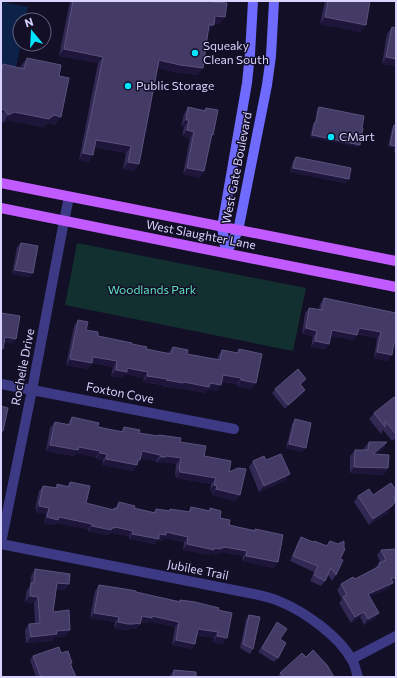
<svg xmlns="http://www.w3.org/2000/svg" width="397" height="678" viewBox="0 0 397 678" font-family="Commissioner,sans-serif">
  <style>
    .green { fill: #12302f }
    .water { fill: #0c2248 }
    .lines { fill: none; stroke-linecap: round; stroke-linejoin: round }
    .street { stroke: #3d3a85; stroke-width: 10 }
    .secondary { stroke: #6f6bff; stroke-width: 10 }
    .primary { stroke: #c25bff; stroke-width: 10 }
    .wall { fill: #312854 }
    .shaded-wall { fill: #1d163a }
    .building { fill: #433a66; stroke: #5a527e }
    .poi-dot { fill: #00e5ff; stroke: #130f26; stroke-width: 1.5 }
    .labels { text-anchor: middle; stroke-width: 3; stroke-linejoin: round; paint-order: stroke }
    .poi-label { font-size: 12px; fill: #d9d4ff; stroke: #130f26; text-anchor: start }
    .street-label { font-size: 12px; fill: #d9d4ff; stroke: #130f26 }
    .park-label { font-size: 12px; fill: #5fe0c0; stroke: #130f26 }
  </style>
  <rect width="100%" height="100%" fill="#130f26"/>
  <path class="green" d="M77,243L306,288L293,351L65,305Z"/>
  <path class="water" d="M3,2L28,7L25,20H20V44H21L15,72L1,69V11Z"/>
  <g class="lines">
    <path class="street" d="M1,384L234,429
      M1,543L32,390L64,221L69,197
      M1,544L254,594C263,596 272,598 281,602C305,612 339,636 352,660C355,665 356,671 358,677
      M352,659L396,636"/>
    <path class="secondary" d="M226,253L238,231L267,85L271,56L274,1
      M226,253L222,227L247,83L250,54L253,1"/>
    <path class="primary" d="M1,183L396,261
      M1,208C133,235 264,261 396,287"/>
  </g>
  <path class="wall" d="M70,1H212L220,24L214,23L209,32H208L198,75L175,72L158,68L134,171L123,169L126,153L95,147L89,162L79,160L98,63L59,56Z
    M325,1H370L361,32L320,24Z
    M392,27L396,28V66L382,64L387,34Z
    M27,58L59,76L61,117L55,125L48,123L43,127L8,120L3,123L1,121V67L3,64L20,68L21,66Z
    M188,107L204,110L206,108L213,135L211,138L200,178L183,174L190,138L182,136L184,127L181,126L184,114Z
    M319,107L359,147L310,137L313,124L315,122L317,109Z
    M394,125L396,126V152H394L395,148L388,147L392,128Z
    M296,157L349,179L345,183L290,172L293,161Z
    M21,243L30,277L12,274L17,247Z
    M324,298L396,313L393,348L388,361L374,358L377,338L357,334L353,340L331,336L329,344L325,349L311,347L313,336L302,334L305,313L309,308L319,309L320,304Z
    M78,320L86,330L98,336L132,344L146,349L168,353L173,347L187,354L217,360L218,356L222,350L237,353L239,349L252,389L237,386V384L222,382L217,391L208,389L205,393L180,388L179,389L162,386V385L143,382L144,378L125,374L122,378L111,376L113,367L92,363L88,369L66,365L74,326Z
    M303,383L301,385L305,390L302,394L285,409L272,393L275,389Z
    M396,399V438L392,441L383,430L381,434L369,419L374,413Z
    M72,417L98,427L120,432L124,427L139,433L158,436L159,435L180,442L204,456L229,472L236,501L212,495L213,492L210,491L211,484L176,478V476H175L176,464L163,462L161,463H157L156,461L140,458V460L133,471L102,465L103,460L96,459V457L76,453L74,456L46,451L50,428L55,422L67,425L68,423Z
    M295,419L302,452L286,448L292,424Z
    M369,442H387L383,449L376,454L384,475L350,473V456L355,450H364V448Z
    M266,460L286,480L259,492L249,467L253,461Z
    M70,482L86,503L113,510L114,508H115L119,502L134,508L154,512L156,509L169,511L170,509L188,512L191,507L209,511L210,508L220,518L229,525L255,530V529L274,568L242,561L243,556L221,552L220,553H219L218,554L211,553L210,555L183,550L184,542L164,538L162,541L158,540L155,544L129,539V536L112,533L111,534L109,533L107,535L88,531V529L56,523L55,525L44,523L46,514L36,512V509H35L39,491L43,486L55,488L57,484L67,486Z
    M373,495L394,498L388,513L369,525L354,502L358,496Z
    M301,537L313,542L327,545L330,541L340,559L336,575L332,581L328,575L325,581L321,586L310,581L314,572L290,561L298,542Z
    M396,549V584H392L389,588L370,597L379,613L375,618L364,625L360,617L351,623L339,603L342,599L337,590L341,584L355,579L375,568L379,563L380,562L377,555L381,550Z
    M35,569L65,590L56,589L53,612L66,636L55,637L52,641L26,643L25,630L29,624L35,623L34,603L25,602L27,590L30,586L31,576Z
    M99,585L179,601L180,600L218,610L223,644L213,642L214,638L197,635L192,649L172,645L175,627L149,621L148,623L141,622L140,624L136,629L132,628L131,629L124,630L114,628L115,622L90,618L95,591Z
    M249,615L253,649L250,654L240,648L246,619Z
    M277,622L280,639L278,658L274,662L258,652Z
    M61,653L72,663L71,665L76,677H36L30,660L33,656Z
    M306,657L334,677H278L280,673Z
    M174,670L196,676L199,677H170V675Z"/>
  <path class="shaded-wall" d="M215,16L225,17L220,24L210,23Z
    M325,17L366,25L361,32L320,24Z
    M209,25H214L209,32L204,31Z
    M64,49L103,57L98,63L59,56Z
    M386,57L396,59V66L382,64Z
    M159,60L203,68L198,75L175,72L154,67Z
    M1,109L5,110L1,115Z
    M14,112L54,115L61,117L55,125L48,123L43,127L8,120L3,123L8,115Z
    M186,120H189L184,127L181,126Z
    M187,130L194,132L190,138L182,136Z
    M312,135L360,145L359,147L310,137Z
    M96,140L131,146L126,153L92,146Z
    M390,145L396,146V147L395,148L388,147Z
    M83,153L93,155L89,162L79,160Z
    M128,162L139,164L134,171L123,169Z
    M187,168L204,171L200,178L183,174Z
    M293,168L349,179L345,183L290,172Z
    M15,270L33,273L30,277L12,274Z
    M306,328L317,331L313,336L302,334Z
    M359,328L381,332L377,338L355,333Z
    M332,330L357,335L353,340L328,336Z
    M5,337L16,339L12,344L2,342Z
    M315,341L329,344L325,349L311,347Z
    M394,342H396V349L390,348Z
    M377,352L392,355L388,361L374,358Z
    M93,357L117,361L113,367L92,363L88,369L66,365L70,359Z
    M127,368L148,372L144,378L125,374L122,378L111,376L116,370Z
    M223,375L241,378L237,384L219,381Z
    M147,376L167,379L162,385L143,382Z
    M166,380L210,383L221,385L217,391L208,389L205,393L180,388L179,389L162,386Z
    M241,380L256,383L252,389L237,386Z
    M305,390L302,394L285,409L288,405Z
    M387,442L383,449L368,461L373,454Z
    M289,444L306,448L302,452L286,448Z
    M50,445L79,447L100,451L96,457L76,453L74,456L46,451Z
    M142,451L160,455L156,461L137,458Z
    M100,453L107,454L103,460L96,459Z
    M167,456L181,458L176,464L163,462L161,463H157L161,457Z
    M106,459L138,460H140L133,471L102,465Z
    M354,467L388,468L384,475L350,473Z
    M179,470H180L176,476H175Z
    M180,472L216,478L211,484L176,478Z
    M290,474L286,480L259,492L264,486Z
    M214,485L217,486L213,492L210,491Z
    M216,489L240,495L236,501L212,495Z
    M39,504H40L36,509H35Z
    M39,506L49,508L46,514L36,512Z
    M392,506L388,513L369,525L373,519Z
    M47,517H59L92,524L88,529L56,523L55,525L44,523Z
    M92,526L112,528L115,527L133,531L129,536L112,533L111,534L109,533L107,535L88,531Z
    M166,532L188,537L184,542L164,538L162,541L158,540L155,544L129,539L132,534H159Z
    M187,544L214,548L224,547L247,551L243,556L221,552L220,553H219L218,554L211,553L210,555L183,550Z
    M246,556L278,562L274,568L242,561Z
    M391,578H396V584H392L389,588L364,600L368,594Z
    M57,583L69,584L65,590L52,589Z
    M30,596L38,597L34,603L25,602Z
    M364,612L360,617L351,623L355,617Z
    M94,613L119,617L115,622L90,618Z
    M379,613L375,618L364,625L368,619Z
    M142,616H152L179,622L175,627L149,621L148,623L138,621Z
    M118,622L135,623L140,624L136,629L132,628L131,629L124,630L114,628Z
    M198,629L218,632L214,638L194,634Z
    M70,630L66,636L55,637L52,641L26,643L31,637L56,631Z
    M217,636L227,638L223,644L213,642Z
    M176,640L195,644L192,649L172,645Z"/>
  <path class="building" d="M73,1H212V2L227,3L225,17L215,16L214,25H209L203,68L180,65L159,60L139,164L128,162L131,146L96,140L93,155L83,153L103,57L64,49Z
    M328,1H370L366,25L325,17Z
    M392,27L396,28V59L386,57Z
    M27,58L61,65L59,76L69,78L61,117L54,115L49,119L14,112L8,115L5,110L1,109V74L3,64L24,69Z
    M188,107L205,111L206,108L218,110L213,135L212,134L204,171L187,168L194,132L187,130L189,120H186Z
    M319,107L364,116L362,128H363L360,145L312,135L315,122H316Z
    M394,125L396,126V146L390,145Z
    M296,157L351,168L349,179L293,168Z
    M21,243L38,246L33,273L15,270Z
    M324,298L396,313V342H394L392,355L377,352L381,332L359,328L357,335L332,330L329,344L315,341L317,331L306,328L309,308L322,310Z
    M1,313L20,316L16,339L5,337L3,349L1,348Z
    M78,320L88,322L86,330L98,332V336L132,343V344L147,347L146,349L171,354L173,347L188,350L187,354L220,360L222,350L238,353L239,349L262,354L256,383L241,380V378L223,375L221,385L210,383L209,387L184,382L183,383L166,380L167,379L147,376L148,372L127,368V372L116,370L117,361L93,357L92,363L70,359Z
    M298,369L306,379L300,384L305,390L288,405L275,389Z
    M394,397L396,399V434L385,421V427L374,413Z
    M1,406L8,408L3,431H1Z
    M72,417L99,423L98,427L123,432L124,427L140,430L139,433L158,436L159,435L181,438L180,442L206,446L204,456L231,461L229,472L238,468L246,469L240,495L216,489L217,486L214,485L216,478L180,472V470H179L181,458L167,456L165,457H161L160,455L142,451L140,460H138L137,465L106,459L107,454L100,453V451L79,447L78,450L50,445L55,422L70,425Z
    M295,419L311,423L306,448L289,444Z
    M369,442H387L373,454L389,455L388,468L354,467L355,450H368Z
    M281,454L290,474L264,486L253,461L264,456L266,460Z
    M70,482L90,486L86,503L114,510V508L117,509L119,502L135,506L134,508L155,513L156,509L170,511V509L190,512L191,507L210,511V508L221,511L220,518L230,520L229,525L255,531V529L283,535L278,562L246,556L247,551L224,547V548L222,547L221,549L214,548V550L187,544L188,537L166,532V535L159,534V539L132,534L133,531L115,527V528H112L111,530L92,526V524L59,517L58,520L47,517L49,508L39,506L40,504H39L43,486L57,488V484L69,487Z
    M391,483L396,490V494L394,495L395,502L392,506L373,519L358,496L369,489L373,495Z
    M301,537L313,542L314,541L327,546L330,541L338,544L344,541V548L345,549L340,559L343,560L336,575L331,568L325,581L314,575L318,566L293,556Z
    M396,549V578H391L393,583L368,594L379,613L368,619L364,612L355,617L343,597L347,595L341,584L353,577L355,579L380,566L379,563L386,560L381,550Z
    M35,569L70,574L69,584L57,583L53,612L69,610L70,630L56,631L57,634L31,637L29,624L40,623L38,597L30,596L31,583H34Z
    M99,585L125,589L136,591V592L180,602V600L195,602L219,608L218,610L232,613L227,638L217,636L218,632L198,629L195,644L176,640L179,622L152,616V618L142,616L140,624L135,623V624H128L118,622L119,617L94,613Z
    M249,615L260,617L253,649L243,644Z
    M277,622L287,629L280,639L286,643L278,658L262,648Z
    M59,647L61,653L68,651L72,663H70L76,677H41L33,656Z
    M313,650L327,665L334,677H284L280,673L302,653L306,657Z
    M174,670L196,672V676L199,677H173Z"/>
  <g class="poi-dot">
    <circle cx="195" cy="53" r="4"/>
    <circle cx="128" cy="86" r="4"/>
    <circle cx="331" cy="137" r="4"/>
  </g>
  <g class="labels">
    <g class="poi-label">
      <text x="203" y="50">Squeaky<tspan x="203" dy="14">Clean South</tspan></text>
      <text x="136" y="90">Public Storage</text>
      <text x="339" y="141">CMart</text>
    </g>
    <g class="street-label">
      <text transform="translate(237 168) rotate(-79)" y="4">West Gate Boulevard</text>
      <text transform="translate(201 235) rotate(11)" y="4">West Slaughter Lane</text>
      <text transform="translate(23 367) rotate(-79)" y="4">Rochelle Drive</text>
      <text transform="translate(120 393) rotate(11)" y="4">Foxton Cove</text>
      <text transform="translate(198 570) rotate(11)" y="4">Jubilee Trail</text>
    </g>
    <g class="park-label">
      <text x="152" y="294">Woodlands Park</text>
    </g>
  </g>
  <rect width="397" height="678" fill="none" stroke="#d9d4ff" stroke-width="4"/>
  <g transform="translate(32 32) rotate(342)"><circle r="19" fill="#130f26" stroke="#625e7d"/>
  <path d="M0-3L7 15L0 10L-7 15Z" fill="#00e5ff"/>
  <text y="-6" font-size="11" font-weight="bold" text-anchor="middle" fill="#d9d4ff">N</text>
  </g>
</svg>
